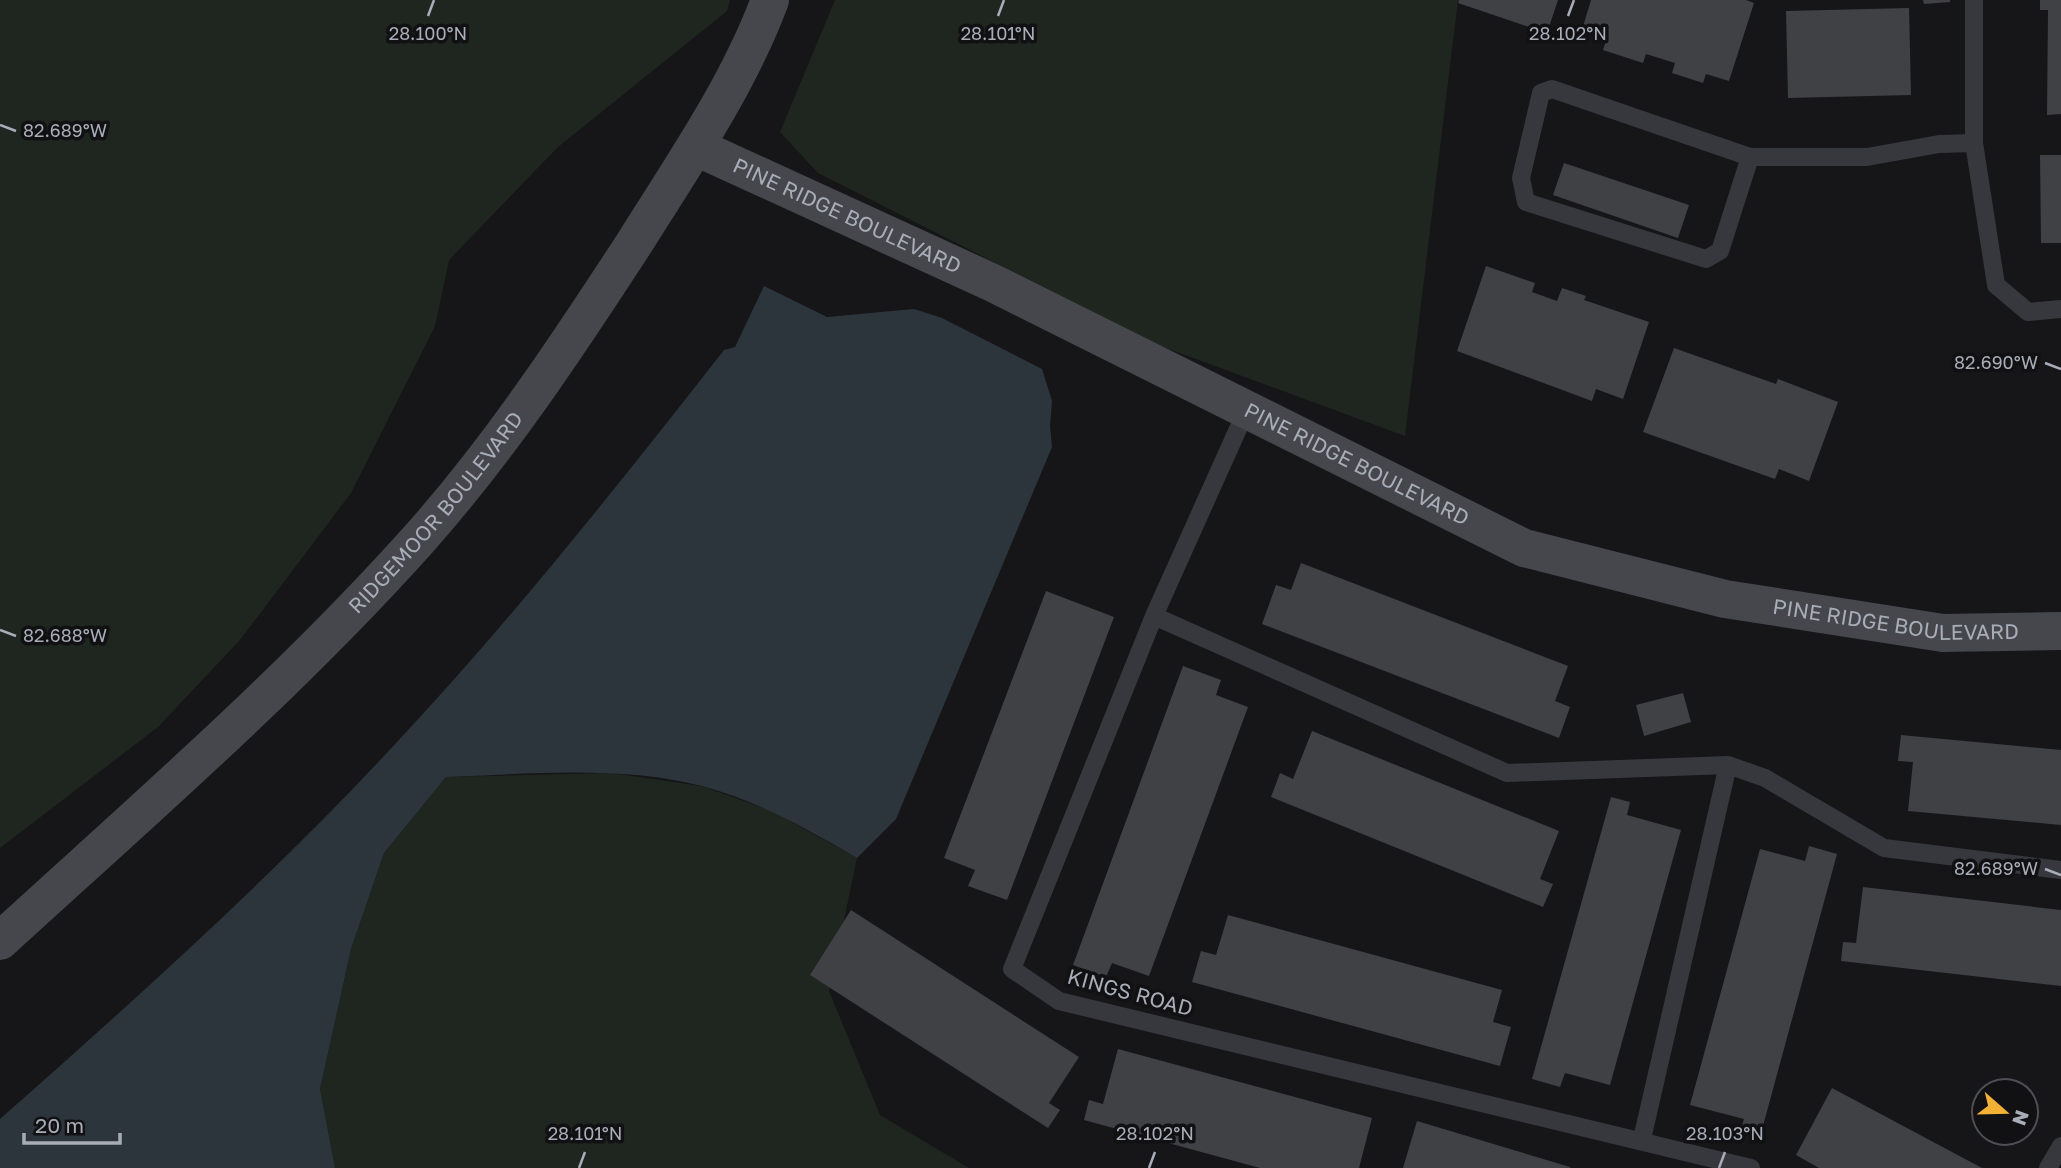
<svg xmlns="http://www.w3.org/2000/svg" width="2061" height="1168" viewBox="0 0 2061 1168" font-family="'Golos Text',sans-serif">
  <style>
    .green { fill: #1e261f }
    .water { fill: #2c353c }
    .building { fill: #404145 }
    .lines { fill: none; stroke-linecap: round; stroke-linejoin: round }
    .lane { stroke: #37383d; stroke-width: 18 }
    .secondary { stroke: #45474d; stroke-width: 38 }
    .ticks { fill: none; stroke: #a8adb8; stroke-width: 2.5 }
    .labels { text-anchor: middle; stroke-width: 7; stroke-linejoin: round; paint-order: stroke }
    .street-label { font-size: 21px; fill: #a8adb8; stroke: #111113 }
    .ticks-label { font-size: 18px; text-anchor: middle; fill: #a8adb8; stroke: #111113; stroke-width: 7; stroke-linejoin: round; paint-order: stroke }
  </style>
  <rect width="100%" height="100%" fill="#161618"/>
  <path class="green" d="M0,0H730L727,11L558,147L449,260L435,326L351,493L240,640L158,727L0,848Z
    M835,0H1458L1405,436L1158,345L818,173L780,132Z
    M611,773L701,786L770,810L857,858L829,991L880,1115L969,1168H335L320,1089L351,949L384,853L446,777Z"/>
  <path class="water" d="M764,286L827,317L914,309L942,318L1042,369L1052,401L1050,426L1052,447L896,819L857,858C808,829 758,801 702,786C620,765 530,774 446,777L384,853L351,949L320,1089L335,1168H0V1119C137,998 273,876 397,742C513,618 619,484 724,350L735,347Z"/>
  <path class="building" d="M1459,0H1558L1547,33L1458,3Z
    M1591,0H1746L1754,3L1729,81L1706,74L1703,83L1672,73L1675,63L1646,54L1643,63L1603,50L1607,38L1582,30Z
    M1923,0H1950V2L1924,4Z
    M2040,0H2061V114L2047,115L2048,10H2040Z
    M1909,8L1911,95L1788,98L1786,11Z
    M2040,155H2061V243H2041Z
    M1564,163L1689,205L1678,238L1553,195Z
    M1486,266L1535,283L1532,292L1557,301L1562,288L1586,296L1584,300L1649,322L1623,399L1596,389L1592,401L1457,351Z
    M1674,348L1776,384L1778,379L1838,402L1809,481L1779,469L1775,479L1643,432Z
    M1301,563L1568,666L1555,701L1570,707L1559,738L1262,624L1276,585L1291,590Z
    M1046,591L1114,617L1007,900L968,886L975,870L944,858Z
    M1183,666L1221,680L1216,695L1248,707L1149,976L1112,963L1106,977L1073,965Z
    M1683,693L1691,722L1644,736L1636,705Z
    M1312,731L1559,831L1540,879L1553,884L1543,907L1271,797L1280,773L1293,779Z
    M1901,735L2061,750V825L1908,811L1913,762L1898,761Z
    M1611,797L1630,802L1627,815L1681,830L1610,1085L1565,1073L1560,1087L1532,1079Z
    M1809,846L1837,854L1760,1137L1740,1132L1744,1119L1690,1105L1760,849L1805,861Z
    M1863,887L2061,910V986L1841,961L1843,942L1856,943Z
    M851,910L1079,1057L1049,1103L1060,1110L1048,1128L810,975Z
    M1228,915L1502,990L1493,1022L1511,1027L1500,1066L1192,982L1201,951L1216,955Z
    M1118,1049L1372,1118L1359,1168H1260L1084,1120L1089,1100L1103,1104Z
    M1832,1088L1982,1168H1819L1796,1155Z
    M1417,1121L1570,1167V1168H1403Z"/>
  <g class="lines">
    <path class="lane" d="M1974,143V0
      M1750,157L1720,251L1706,259L1526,202L1521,178L1541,93L1552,89L1750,157H1867L1939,144L1974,143L1996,285L2028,312L2061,309
      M1247,409L1154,616L1012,969L1059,1001L1751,1168
      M1154,616L1507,773L1728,765L1765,778L1884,848L2061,870
      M1642,1139L1728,765
      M2048,1168L2061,1146"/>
    <g class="secondary">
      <path id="s1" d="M696,147L993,283L1524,548L1725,599L1943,633L2061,631"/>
      <path id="s2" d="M0,941C142,811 289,684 418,540C500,448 568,345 635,242C684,164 738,86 770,0"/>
    </g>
  </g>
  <path class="ticks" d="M428,16L434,0M998,16L1004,0M1568,16L1574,0M0,125L16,131M2045,363L2061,369M0,630L16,636M2045,869L2061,875M579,1168L585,1152M1149,1168L1155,1152M1719,1168L1725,1152"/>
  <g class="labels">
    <g class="street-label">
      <text dy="7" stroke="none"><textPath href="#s1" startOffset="166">PINE RIDGE BOULEVARD</textPath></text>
      <text dy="7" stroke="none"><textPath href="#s1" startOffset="733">PINE RIDGE BOULEVARD</textPath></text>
      <text dy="7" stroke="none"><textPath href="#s2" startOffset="612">RIDGEMOOR BOULEVARD</textPath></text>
      <text dy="7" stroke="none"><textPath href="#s1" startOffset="1300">PINE RIDGE BOULEVARD</textPath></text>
      <text transform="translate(1130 993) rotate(15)" y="7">KINGS ROAD</text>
    </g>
  </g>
  <g class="ticks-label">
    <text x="428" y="40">28.100°N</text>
    <text x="998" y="40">28.101°N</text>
    <text x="1568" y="40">28.102°N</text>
    <text x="65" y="137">82.689°W</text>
    <text x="1996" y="369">82.690°W</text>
    <text x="65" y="642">82.688°W</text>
    <text x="1996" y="875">82.689°W</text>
    <text x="585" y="1140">28.101°N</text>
    <text x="1155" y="1140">28.102°N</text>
    <text x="1725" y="1140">28.103°N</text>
  </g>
  <g transform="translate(2005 1112) rotate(110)"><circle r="33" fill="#111113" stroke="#4d4f55" stroke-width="2"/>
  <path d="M0-5L12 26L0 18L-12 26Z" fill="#f2b134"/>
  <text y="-10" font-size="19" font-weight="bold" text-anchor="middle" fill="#a8adb8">N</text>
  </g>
  <path d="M24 1133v10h96v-10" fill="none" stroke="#a8adb8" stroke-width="3.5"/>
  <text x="35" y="1133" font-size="21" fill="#a8adb8" stroke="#111113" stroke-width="5" paint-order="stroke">20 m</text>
</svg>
